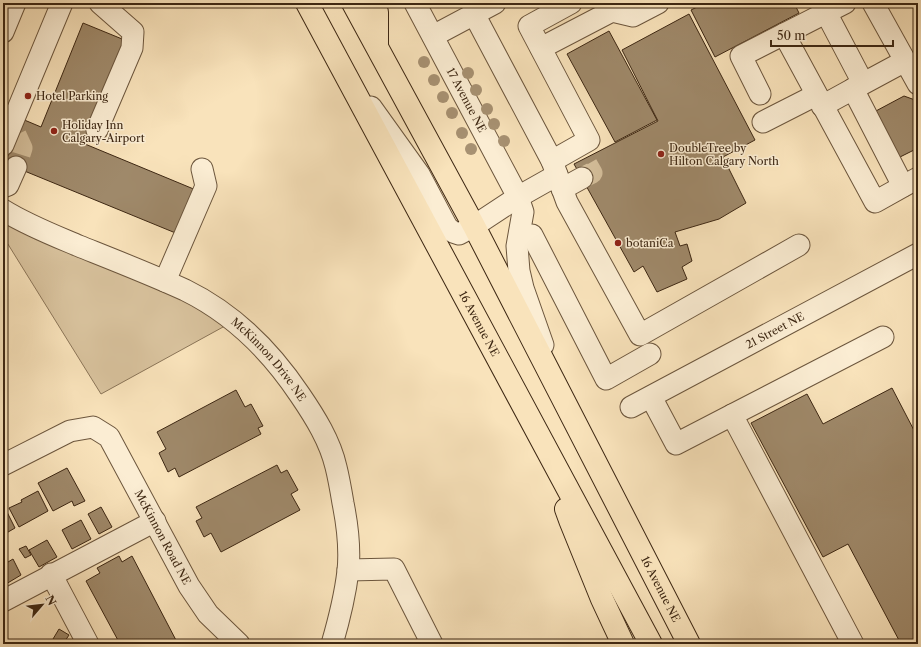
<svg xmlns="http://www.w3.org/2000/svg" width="921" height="647" viewBox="0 0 921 647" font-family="'Libre Caslon Text',serif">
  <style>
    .green { fill: #d9c39e; stroke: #8b7558 }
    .building { fill: #9f896a; stroke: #3d2713 }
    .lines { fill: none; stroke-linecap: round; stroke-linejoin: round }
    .minor-tunnel { stroke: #d3bd99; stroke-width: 21; stroke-dasharray: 21 10; stroke-linecap: butt }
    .minor-casing { stroke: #6c563d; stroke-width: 23 }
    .highway-casing { stroke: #3d2713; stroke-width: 24 }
    .minor { stroke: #fbedd3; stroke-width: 21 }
    .highway { stroke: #f9e3bb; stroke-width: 22 }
    .tree { fill: #a79172 }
    .poi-dot { fill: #8f2418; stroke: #fbedd3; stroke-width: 1.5 }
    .labels { text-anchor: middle; stroke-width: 3; stroke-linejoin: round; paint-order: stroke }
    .poi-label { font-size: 11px; fill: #3d2713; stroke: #fbedd3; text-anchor: start }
    .street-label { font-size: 11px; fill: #3d2713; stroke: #fbedd3 }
  </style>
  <rect width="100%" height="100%" fill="#f9e3bb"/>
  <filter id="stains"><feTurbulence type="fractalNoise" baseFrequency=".005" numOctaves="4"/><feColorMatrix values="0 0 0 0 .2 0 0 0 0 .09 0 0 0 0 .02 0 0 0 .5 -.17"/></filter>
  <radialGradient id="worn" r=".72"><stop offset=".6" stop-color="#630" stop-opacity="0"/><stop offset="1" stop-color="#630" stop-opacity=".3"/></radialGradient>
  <path class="green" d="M3,210L234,321L101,394L6,241L3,231Z"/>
  <path class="building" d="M705,3H794L799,13L715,57L691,10Z
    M689,14L755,140L723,157L746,203L719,219L675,232L680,246L687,244L692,261L682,267L687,279L657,292L643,266L634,272L574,164L658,121L622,50Z
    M83,23L127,41L85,144L196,190L178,234L5,163L22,119L41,127Z
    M609,31L657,120L615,142L567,54Z
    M904,96L915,100L918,105V148L898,158L874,112Z
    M892,388L918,438V644H901L848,544L823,557L751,423L807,394L823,424Z
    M236,390L245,407L251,404L263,426L258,428L261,434L179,477L175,468L168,472L159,453L166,449L157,432Z
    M277,465L281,473L287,470L298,490L291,494L300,510L221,552L211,533L204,537L196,521L202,518L196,507Z
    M67,468L85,501L74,506L72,501L53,511L38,483Z
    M38,491L48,511L19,527L9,508L22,502L21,500Z
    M101,507L112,527L99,534L88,514Z
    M5,508L15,528L3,535V509Z
    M81,520L91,539L72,549L62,530Z
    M47,540L57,557L39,567L29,550Z
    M26,546L31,555L25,558L19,549Z
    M119,556L122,562L132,556L178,644H120L86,581L100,573L97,568Z
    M13,559L21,575L6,584L3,578V565Z
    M59,629L69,635L63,644H50Z"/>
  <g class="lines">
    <path class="minor-tunnel" d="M16,135L22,148L16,167
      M582,178L592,173L584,159"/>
    <defs>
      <g id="minor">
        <path id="s1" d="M415,3L518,197L523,212L517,246L519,271L523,288L543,345"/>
        <path d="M821,3L863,83"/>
        <path d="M873,3L918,84"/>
        <path d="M474,14L552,161L567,202L640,335L799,245"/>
        <path d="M3,32L15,3"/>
        <path d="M784,34L875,202L918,178"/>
        <path d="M433,36L495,3"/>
        <path d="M541,48L612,11L633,16L658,3"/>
        <path d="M853,89L905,61"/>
        <path d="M760,94L741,56L845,3"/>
        <path d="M822,106L853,89L903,186"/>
        <path d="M371,107L419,174L447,227L453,232L459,234L474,226L518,197L557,175"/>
        <path d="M763,122L816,95"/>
        <path d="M97,130L132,48L133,32L100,3"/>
        <path d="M3,145L62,3"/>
        <path d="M552,161L589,140L529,26L571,3"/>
        <path d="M3,187L8,185L16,167"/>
        <path d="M562,189L582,178"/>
        <path id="s2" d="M3,210C27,225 53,235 79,246C114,260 150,274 185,290C234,314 270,350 300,395C315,417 330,441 336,467C339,479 341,491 343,503C347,523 350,551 348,571C345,596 339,620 332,644"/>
        <path d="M532,235L606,379L650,354"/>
        <path d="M165,281L206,186L202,169"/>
        <path d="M651,397L676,444L732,415L853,644"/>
        <path id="s3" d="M631,407L918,254"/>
        <path d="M732,415L883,337"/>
        <path id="s4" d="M3,465L70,431L93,427L109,437L189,586L208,614L239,644"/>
        <path d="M348,570L394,569L432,644"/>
        <path d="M51,574L88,644"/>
        <path d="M3,601L155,521"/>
      </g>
      <g id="highway">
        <path id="s5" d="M307,3L651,644"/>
        <path id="s6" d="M353,3L474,226L689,644"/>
        <path d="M372,3L377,12V45"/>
        <path d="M566,509L570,520L602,599L623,644"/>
      </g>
    </defs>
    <use href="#minor" class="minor-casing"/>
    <use href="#highway" class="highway-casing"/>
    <use href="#minor" class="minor"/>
    <use href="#highway" class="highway"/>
  </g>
  <g class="tree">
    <circle cx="424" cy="62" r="6"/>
    <circle cx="468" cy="73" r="6"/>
    <circle cx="434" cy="80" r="6"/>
    <circle cx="476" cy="90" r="6"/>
    <circle cx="443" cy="97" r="6"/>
    <circle cx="487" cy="109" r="6"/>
    <circle cx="452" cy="113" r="6"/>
    <circle cx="494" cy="124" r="6"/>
    <circle cx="462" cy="133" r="6"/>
    <circle cx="504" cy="141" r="6"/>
    <circle cx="471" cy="149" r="6"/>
  </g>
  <g class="poi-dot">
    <circle cx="28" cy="96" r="4"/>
    <circle cx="54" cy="131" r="4"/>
    <circle cx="661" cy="154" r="4"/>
    <circle cx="618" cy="243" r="4"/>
  </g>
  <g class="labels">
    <g class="poi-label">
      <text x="36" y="100">Hotel Parking</text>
      <text x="62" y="129">Holiday Inn<tspan x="62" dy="13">Calgary-Airport</tspan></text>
      <text x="669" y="152">DoubleTree by<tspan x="669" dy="13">Hilton Calgary North</tspan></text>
      <text x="626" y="247">botaniCa</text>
    </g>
    <g class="street-label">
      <text dy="4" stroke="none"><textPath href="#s1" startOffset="110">17 Avenue NE</textPath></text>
      <text dy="4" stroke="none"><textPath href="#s5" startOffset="364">16 Avenue NE</textPath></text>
      <text dy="4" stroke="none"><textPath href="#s3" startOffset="163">21 Street NE</textPath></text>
      <text dy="4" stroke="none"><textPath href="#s2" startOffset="309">McKinnon Drive NE</textPath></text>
      <text dy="4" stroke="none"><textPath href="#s4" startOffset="231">McKinnon Road NE</textPath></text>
      <text dy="4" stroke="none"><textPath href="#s6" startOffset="662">16 Avenue NE</textPath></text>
    </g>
  </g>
  <rect width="921" height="647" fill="none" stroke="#f9e3bb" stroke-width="16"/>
  <rect x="4" y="4" width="913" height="639" fill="none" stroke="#3d2713" stroke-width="2"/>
  <rect x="8" y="8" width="905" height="631" fill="none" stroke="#3d2713"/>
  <g transform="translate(42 605) rotate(62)" stroke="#fbedd3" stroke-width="3" paint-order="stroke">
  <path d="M0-3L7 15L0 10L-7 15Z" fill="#3d2713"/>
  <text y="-6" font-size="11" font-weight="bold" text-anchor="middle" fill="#3d2713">N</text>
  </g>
  <path d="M771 40v6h122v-6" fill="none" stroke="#3d2713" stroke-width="2"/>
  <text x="777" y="40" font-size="12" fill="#3d2713" stroke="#fbedd3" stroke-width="3" paint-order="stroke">50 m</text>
  <rect width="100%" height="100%" filter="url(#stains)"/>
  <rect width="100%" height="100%" fill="url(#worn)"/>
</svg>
